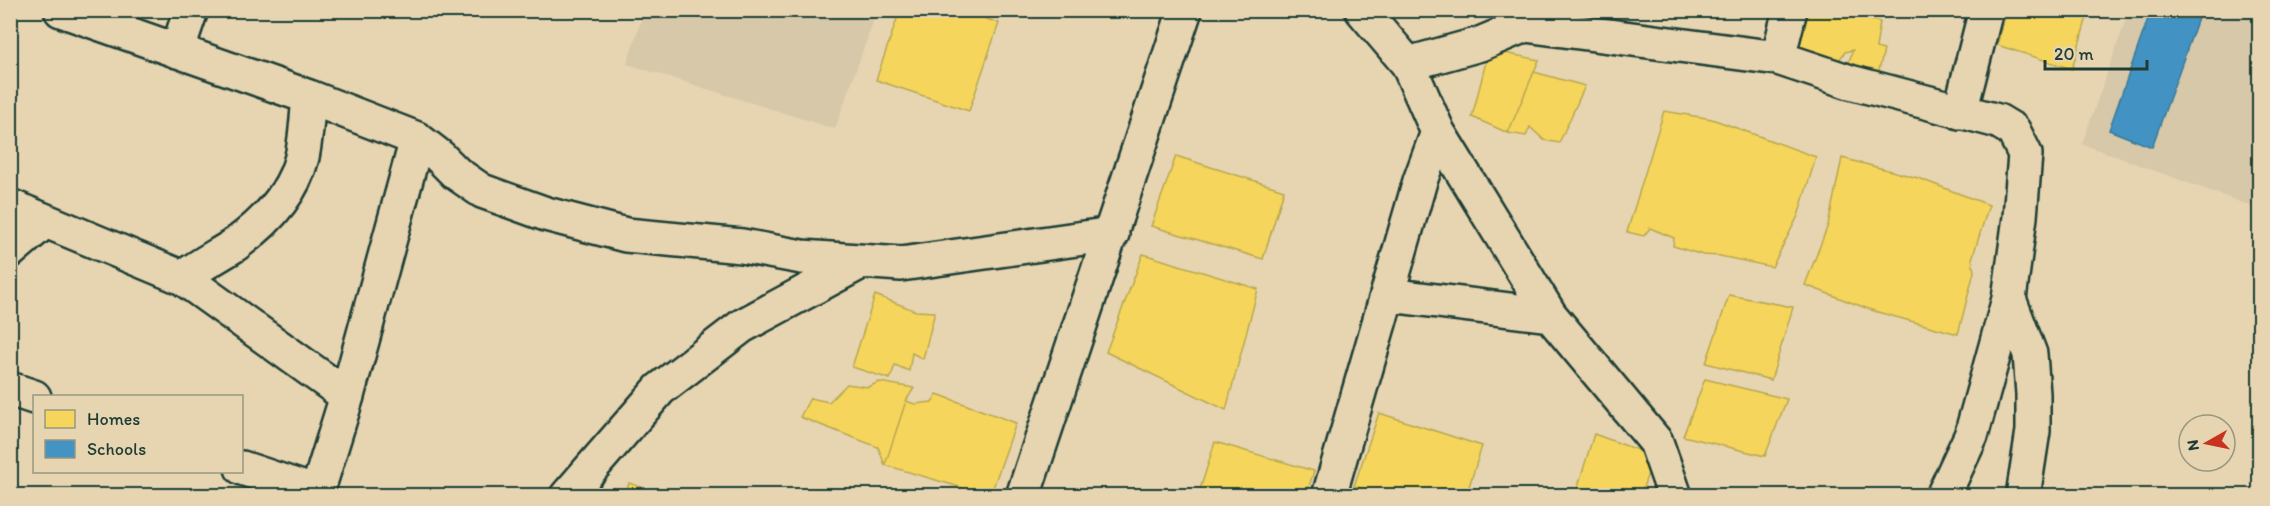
<svg xmlns="http://www.w3.org/2000/svg" width="2270" height="506" viewBox="0 0 2270 506" font-family="Itim,sans-serif">
  <style>
    .built { fill: #d6c8a8 }
    .homes { fill: #f6d55c; stroke: #b6a750; stroke-width: 1.5 }
    .schools { fill: #4393c3; stroke: #387998; stroke-width: 1.5 }
    .lines { fill: none; stroke-linecap: round; stroke-linejoin: round }
    .street-casing { stroke: #1f3d34; stroke-width: 38 }
    .street { stroke: #e7d5b2; stroke-width: 33 }
  </style>
  <rect width="100%" height="100%" fill="#e7d5b2"/>
  <filter id="ink" filterUnits="userSpaceOnUse"><feTurbulence type="fractalNoise" baseFrequency=".0167" numOctaves="2"/><feDisplacementMap in="SourceGraphic" scale="12" xChannelSelector="R" yChannelSelector="G"/><feConvolveMatrix kernelMatrix="1 2 1 2 8 2 1 2 1" color-interpolation-filters="sRGB"/></filter>
  <g filter="url(#ink)">
    <path class="built" d="M644,11V10L877,11L835,129L627,64Z
      M2129,11H2259V209L2082,144Z"/>
    <path class="homes" d="M900,10H959L999,23L969,111L876,80Z
      M1800,10H1861L1858,17L1880,22L1876,48L1884,50L1878,74L1848,64L1853,50L1845,52L1839,60L1790,49Z
      M2007,10H2089L2072,69L1997,45Z
      M1489,50L1539,60L1508,133L1472,117Z
      M1534,72L1585,86L1559,143L1544,140L1530,127L1526,136L1508,133Z
      M1664,111L1712,119L1816,157L1798,216L1772,267L1720,256L1703,255L1673,246L1674,238L1650,228L1644,236L1627,232Z
      M1176,156L1284,190L1263,259L1151,226Z
      M1842,158L1918,178L1989,205L1972,259L1974,272L1958,334L1874,311L1805,285L1828,225Z
      M1143,254L1258,289L1226,410L1106,352Z
      M875,295L916,311L935,312L923,359L912,353L909,371L895,365L890,379L852,367Z
      M1729,295L1793,307L1771,380L1706,363Z
      M1705,379L1787,399L1765,456L1683,436Z
      M879,382L914,388L906,401L885,465L878,447L800,417L810,398L829,402L847,384L868,387Z
      M937,394L1016,423L990,496L885,465L906,401L915,404L932,402Z
      M1379,413L1482,446L1466,496H1384L1354,486Z
      M1594,434L1654,456L1640,496H1575Z
      M1215,442L1314,471L1306,496H1198Z
      M629,483L668,496H625Z
      M1807,488L1831,496H1805Z"/>
    <path class="schools" d="M2151,10H2201L2152,147L2109,130Z"/>
    <g class="lines">
      <defs>
        <path id="street" d="M61,10L309,97L417,139
          M1362,10L1408,64L1438,132L1550,315L1656,442L1675,496
          M177,51L191,10
          M1778,58L1790,10
          M1408,64L1480,44L1525,25L1778,58L1850,82L1998,121L2013,130L2025,154L2020,217L2009,299L1971,436L1943,496
          M1960,112L1986,10
          M10,206L183,278C199,265 216,257 233,246C264,224 293,195 302,157C306,138 307,117 309,97
          M10,251L45,221
          M183,278L347,396
          M1389,295L1550,315
          M2009,299L2030,354L2033,394V431L2023,496
          M10,389L34,397
          M242,468L317,493
          M316,496L347,396L417,139L439,156L456,173L482,191L546,214L626,235L742,246L802,257L901,264L1112,234
          M567,496L660,389L742,326L859,263
          M1023,496L1185,10
          M1329,496L1420,181L1438,132"/>
      </defs>
      <use href="#street" class="street-casing"/>
      <use href="#street" class="street"/>
    </g>
  </g>
  <rect width="2270" height="506" fill="none" stroke="#e7d5b2" stroke-width="36"/>
  <rect x="18" y="18" width="2234" height="470" fill="none" stroke="#1f3d34" stroke-width="2" filter="url(#ink)"/>
  <rect x="33" y="395" width="210" height="78" fill="#e7d5b2" stroke="#979880" stroke-width="1.5"/>
  <rect x="45" y="410" width="30" height="18" fill="#f6d55c" stroke="#979880" stroke-width="1.5"/>
  <text x="87" y="425" font-size="18" fill="#1f3d34">Homes</text>
  <rect x="45" y="440" width="30" height="18" fill="#4393c3" stroke="#979880" stroke-width="1.5"/>
  <text x="87" y="455" font-size="18" fill="#1f3d34">Schools</text>
  <g transform="translate(2207 443) rotate(261)"><circle r="28" fill="#e7d5b2" stroke="#979880" stroke-width="1.5"/>
  <path d="M0-4.5L10 22L0 15L-10 22Z" fill="#c8321e"/>
  <text y="-9" font-size="16" font-weight="bold" text-anchor="middle" fill="#1f3d34">N</text>
  </g>
  <path d="M2045 60v9h102v-9" fill="none" stroke="#1f3d34" stroke-width="3"/>
  <text x="2054" y="60" font-size="18" fill="#1f3d34" stroke="#e7d5b2" stroke-width="4.5" paint-order="stroke">20 m</text>
</svg>
